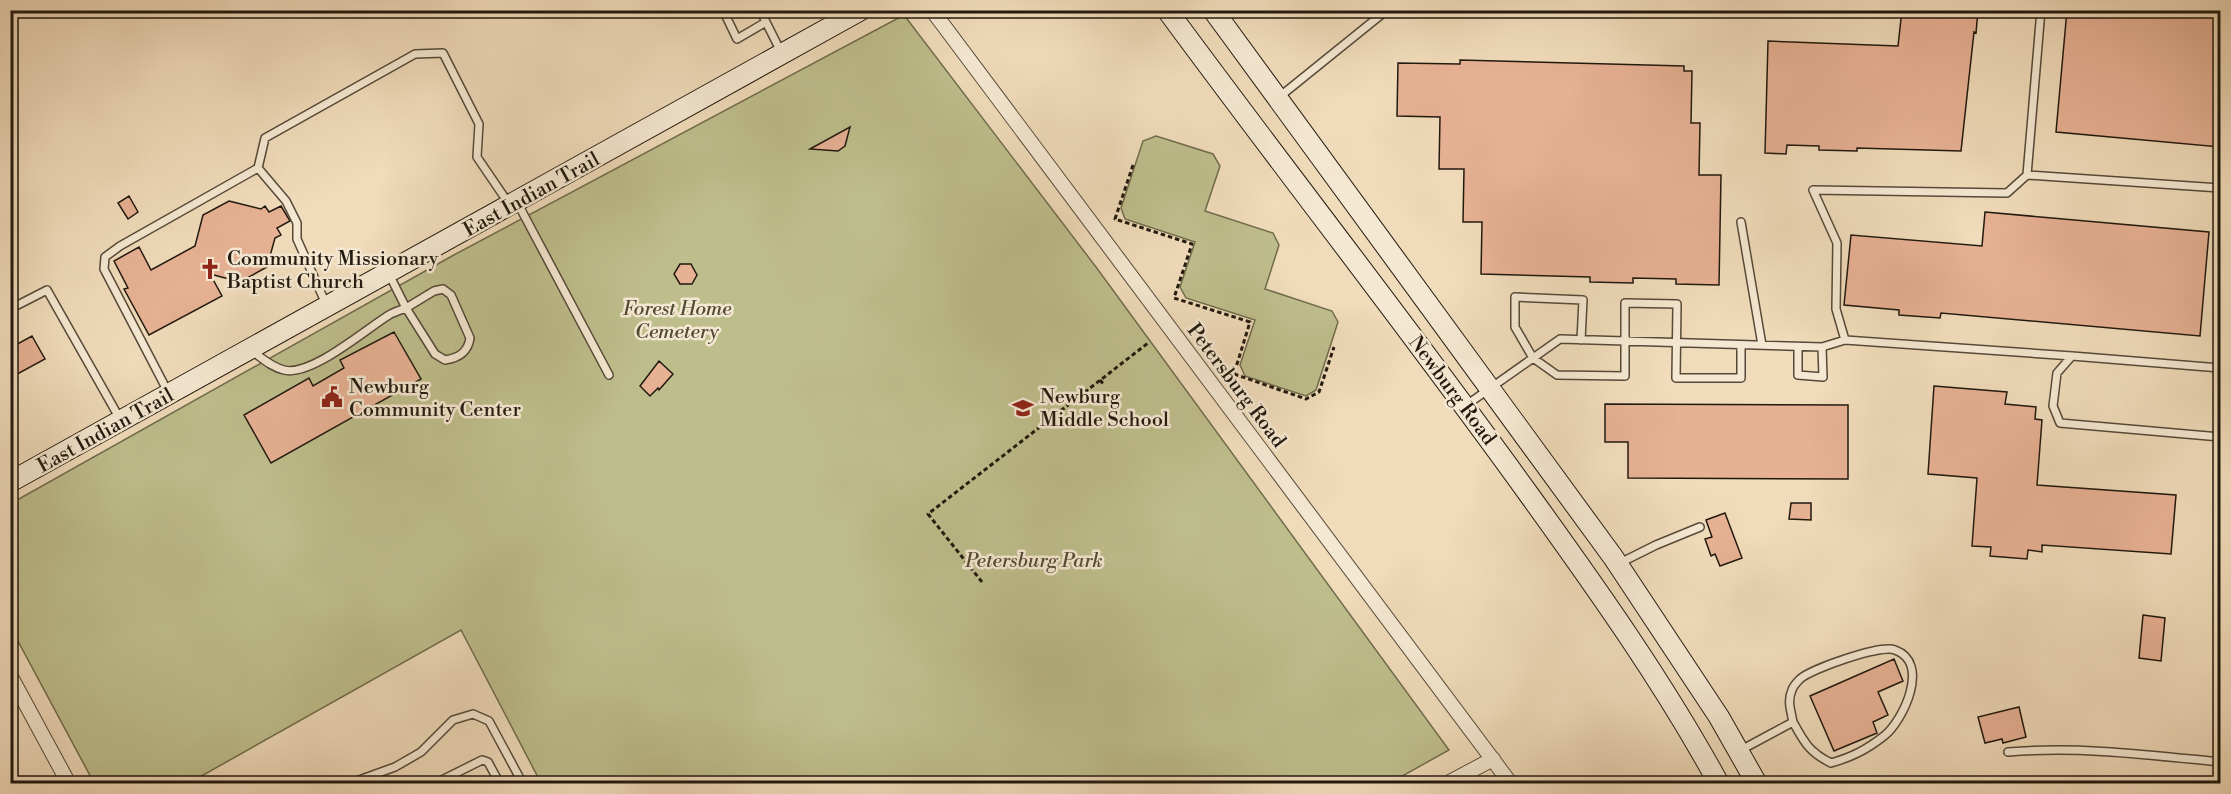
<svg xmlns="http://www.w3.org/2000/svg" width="2231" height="794" viewBox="0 0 2231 794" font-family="'Libre Bodoni',serif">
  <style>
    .green { fill: #bebe8c; stroke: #706c4d; stroke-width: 1.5 }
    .building { fill: #e7b194; stroke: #21190e; stroke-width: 1.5 }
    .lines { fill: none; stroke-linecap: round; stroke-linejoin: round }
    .service-casing { stroke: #554a39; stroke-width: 10 }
    .minor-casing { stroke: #554a39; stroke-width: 16 }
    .secondary-casing { stroke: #21190e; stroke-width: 22 }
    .path { stroke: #21190e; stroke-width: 3; stroke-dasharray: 4.5 3; stroke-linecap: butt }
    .service { stroke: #f5e8d2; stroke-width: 7 }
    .minor { stroke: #f5e8d2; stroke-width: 14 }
    .secondary { stroke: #f5e8d2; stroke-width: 20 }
    .labels { text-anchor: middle; stroke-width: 5; stroke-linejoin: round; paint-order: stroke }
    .street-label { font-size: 20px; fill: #21190e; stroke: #f5e8d2 }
    .poi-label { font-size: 20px; fill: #21190e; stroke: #f5e8d2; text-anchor: start }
    .park-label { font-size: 20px; font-style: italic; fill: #504b34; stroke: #f5e8d2 }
  </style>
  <rect width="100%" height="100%" fill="#f0dbba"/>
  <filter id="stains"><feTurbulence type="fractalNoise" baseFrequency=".00333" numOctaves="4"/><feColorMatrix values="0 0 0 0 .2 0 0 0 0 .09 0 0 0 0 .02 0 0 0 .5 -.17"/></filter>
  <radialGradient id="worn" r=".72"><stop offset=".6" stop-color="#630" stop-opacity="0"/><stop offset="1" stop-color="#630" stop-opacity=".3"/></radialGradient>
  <path class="green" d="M904,15L1096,267L1449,750L1388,784L541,783L461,630L189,783H94L11,628L10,504L452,256Z
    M1156,136L1213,154L1220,166L1205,211L1273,233L1279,245L1265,289L1332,311L1338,322L1316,390L1306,396L1245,376L1240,365L1255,320L1186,298L1180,287L1195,242L1125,219L1121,208L1143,141Z"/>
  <path class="building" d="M1902,10H1978L1976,33L1974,32L1961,151L1857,148V151L1819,150V146L1787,145L1786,154L1765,153L1768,41L1898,46Z
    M2067,10H2220V147L2056,132Z
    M1460,60L1684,66V71H1692L1691,123H1700L1699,175H1721L1719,285L1676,284V279L1633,278V283L1590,282V277L1481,274L1482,222H1463L1464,169H1439L1440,117L1397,116L1398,63L1460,64Z
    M850,127L845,146L838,151L810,149Z
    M129,196L138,212L128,219L118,203Z
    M229,201L261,209L265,206L269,212L281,206L290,221L277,228L281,235L275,238L267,267L240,282L210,274L222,296L149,335L124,289L128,288L114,261L139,247L151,270L195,246L203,215Z
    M1985,212L2209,232L2200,336L1941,313L1940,318L1899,315V310L1844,305L1851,235L1982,246Z
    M680,264H691L697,275L692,284H680L674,274Z
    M394,332L421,379L271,463L244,415L309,378L313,386L344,368L340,360Z
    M32,336L45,359L10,378V348Z
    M659,361L673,374L659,390L658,388L650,396L640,386Z
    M1934,386L2007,392L2005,404L2036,407L2035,419L2042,420L2037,485L2176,495L2171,554L2042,545V552L2028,550L2027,559L1990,556L1991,547L1972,546L1977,478L1928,474Z
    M1605,404L1848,405V479L1628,478V442H1605Z
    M1791,503H1811V520L1789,519Z
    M1725,513L1742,558L1720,566L1715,554L1711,556L1705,539L1712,537L1706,520Z
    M2143,615L2165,618L2161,661L2139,658Z
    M1894,659L1903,681L1878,692L1888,715L1873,722L1877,733L1834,751L1810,696Z
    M2019,707L2026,737L2003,743L2002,739L1985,743L1978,717Z"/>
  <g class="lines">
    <defs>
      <path id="service" d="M723,10L737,39L766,22L760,10
        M766,22L781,52
        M1278,98L1387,10
        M2027,175L2220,188
        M517,202L609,375
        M1741,222L1762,345
        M326,304L297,239V223L286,201L258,168L265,138L415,54L443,53L479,124L477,157L509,204
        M10,309L47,290L120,419
        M1581,340L1583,300L1515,297V327L1533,358L1557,375L1625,376V303L1677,304L1676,378H1741V345
        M1845,340L1836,309L1837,243L1813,190L2007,193L2027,175L2041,10
        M1798,347V375L1823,377L1822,347
        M252,351C262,358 271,367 284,370C311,377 366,329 389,315C394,312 401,310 406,308L435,354L445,360C459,358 468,352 470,338L451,295L443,289L434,291L406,308L389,274
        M2220,368L2072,356L2057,373L2053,406L2060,423L2220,437
        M168,392L104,269L105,257L120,246L258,168
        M1465,406L1560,339L1822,347L1845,340L2072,356
        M1620,563L1656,545L1700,527
        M1741,750L1793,722C1804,742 1809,752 1831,763C1852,757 1866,750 1884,736C1903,721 1931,663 1895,650C1881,644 1811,669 1800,679C1797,682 1793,687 1792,690C1787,701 1791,711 1793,722
        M2008,752C2079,746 2150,755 2220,762
        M348,784L395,767L421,752L453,720L473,714L489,721L523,784
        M434,784L482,760L488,762L500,784"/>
      <path id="minor" d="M932,10L1511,784
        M10,675L69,784
        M1446,784L1493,759"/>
      <path id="secondary" d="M1167,10C1287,173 1412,332 1530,496C1597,589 1664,683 1719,784
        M1213,10L1613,557L1719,717L1757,784
        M10,482L861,10"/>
    </defs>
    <use href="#service" class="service-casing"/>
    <use href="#minor" class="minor-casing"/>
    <use href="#secondary" class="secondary-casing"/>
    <path class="path" d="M1133,165L1115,219L1192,244L1174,298L1250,322L1233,377
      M1234,374L1306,399L1319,392L1334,347
      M1100,380L1104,385
      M1044,424L1049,429
      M982,582L928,514L1148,343"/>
    <use href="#service" class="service"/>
    <use href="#minor" class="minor"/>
    <use href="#secondary" class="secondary"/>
  </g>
  <defs>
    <symbol id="church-bare" viewBox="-9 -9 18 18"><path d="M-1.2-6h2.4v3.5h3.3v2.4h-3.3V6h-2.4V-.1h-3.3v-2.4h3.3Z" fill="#8f2418" stroke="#f5e8d2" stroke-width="2.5" paint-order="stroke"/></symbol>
    <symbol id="civic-bare" viewBox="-9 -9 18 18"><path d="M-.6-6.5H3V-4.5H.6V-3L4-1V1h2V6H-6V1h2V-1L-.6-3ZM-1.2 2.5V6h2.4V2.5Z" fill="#8f2418" stroke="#f5e8d2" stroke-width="2.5" paint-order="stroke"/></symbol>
    <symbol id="school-bare" viewBox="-9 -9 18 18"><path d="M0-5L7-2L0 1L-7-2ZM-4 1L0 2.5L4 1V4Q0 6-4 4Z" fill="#8f2418" stroke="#f5e8d2" stroke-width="2.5" paint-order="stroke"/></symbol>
  </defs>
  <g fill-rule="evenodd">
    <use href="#church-bare" x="195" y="254" width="30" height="30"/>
    <use href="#civic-bare" x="317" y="382" width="30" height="30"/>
    <use href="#school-bare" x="1008" y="393" width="30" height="30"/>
  </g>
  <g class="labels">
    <g class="street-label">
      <text transform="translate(531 194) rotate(-29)" y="7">East Indian Trail</text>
      <text transform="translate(1237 385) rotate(53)" y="7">Petersburg Road</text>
      <text transform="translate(1453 390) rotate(53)" y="7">Newburg Road</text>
      <text transform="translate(105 430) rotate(-29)" y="7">East Indian Trail</text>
    </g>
    <g class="poi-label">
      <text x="227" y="265">Community Missionary<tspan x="227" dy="23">Baptist Church</tspan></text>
      <text x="349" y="393">Newburg<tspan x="349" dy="23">Community Center</tspan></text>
      <text x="1040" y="403">Newburg<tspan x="1040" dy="23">Middle School</tspan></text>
    </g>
    <g class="park-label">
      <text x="677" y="315">Forest Home<tspan x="677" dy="23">Cemetery</tspan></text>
      <text x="1034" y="567">Petersburg Park</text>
    </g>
  </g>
  <rect width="2231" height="794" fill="none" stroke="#f0dbba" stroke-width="36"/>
  <rect x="12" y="12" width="2207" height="770" fill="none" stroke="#21190e" stroke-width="3"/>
  <rect x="18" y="18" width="2195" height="758" fill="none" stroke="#21190e" stroke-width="1.5"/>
  <rect width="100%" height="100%" filter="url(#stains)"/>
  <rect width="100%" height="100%" fill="url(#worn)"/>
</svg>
